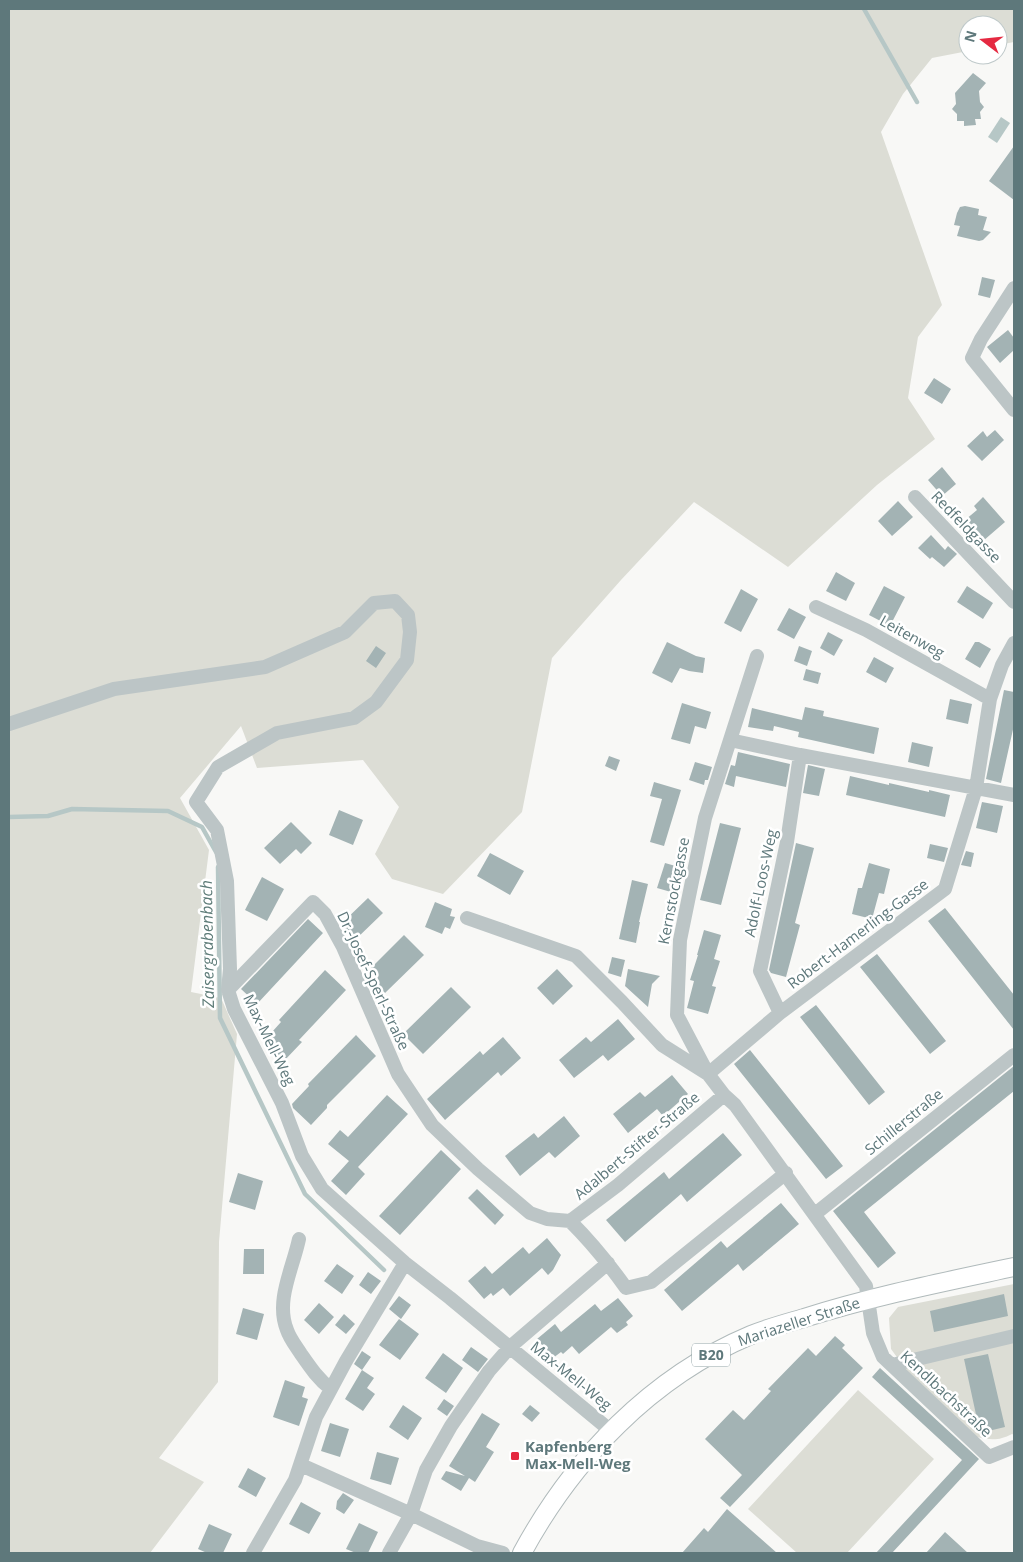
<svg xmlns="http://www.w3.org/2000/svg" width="1023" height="1562" viewBox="0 0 1023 1562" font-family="'Open Sans',sans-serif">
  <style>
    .green { fill: #dcddd5 }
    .water { fill: #b6c7c6 }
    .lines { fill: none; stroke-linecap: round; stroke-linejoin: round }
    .stream { stroke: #b6c7c6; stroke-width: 4.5 }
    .building { fill: #a3b3b4 }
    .major-casing { stroke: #b0babb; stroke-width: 20 }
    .minor { stroke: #bcc5c6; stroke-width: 14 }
    .major { stroke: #fff; stroke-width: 18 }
    .poi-dot { fill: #e52941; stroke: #fff; stroke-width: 2 }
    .labels { text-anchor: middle; stroke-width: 5; stroke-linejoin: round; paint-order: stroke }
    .shield { fill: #fff; stroke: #8ea0a3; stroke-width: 1 }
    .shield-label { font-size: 14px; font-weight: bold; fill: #5e787b }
    .street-label { font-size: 15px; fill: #5e787b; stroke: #fff }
    .poi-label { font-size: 15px; font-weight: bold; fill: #5e787b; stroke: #fff; text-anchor: start }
    .water-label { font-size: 16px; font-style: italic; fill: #5e7c78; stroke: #fff }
  </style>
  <rect width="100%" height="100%" fill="#f8f8f6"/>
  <path class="green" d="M9,9H1014V42L998,45V25H968V51L932,58L903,94L881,132L942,305L918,337L908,398L935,439L877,485L788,567L694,502L621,580L552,658L522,812L443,894L392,879L375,854L399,807L363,760L257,768L241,726L180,798L209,850L191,992L221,998L237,1034L219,1242L218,1382L159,1458L204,1482L150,1553H9Z
    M1014,1284V1435L1012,1434C999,1441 990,1440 977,1437L907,1371L891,1349L889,1318L898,1307Z
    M858,1390L934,1459L847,1553H797L748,1509Z"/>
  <path class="water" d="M1001,117L1010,123L997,143L988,137Z"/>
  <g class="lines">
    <path class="stream" d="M864,9L917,102
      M9,817L48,816L72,809L168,811L202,827L216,852
      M218,867L220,1018L305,1194L384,1270"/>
  </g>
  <path class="building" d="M973,73L986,83L979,91L980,102L984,107L980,112L981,119H975L976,125L964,126V121H957V114L952,109L956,104L955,93Z
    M1014,146V200L989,181Z
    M965,206L979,209L978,215L987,217L983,230L991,232L983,240L979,241L957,236L960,226L954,225L957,213L960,207Z
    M982,277L995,280L990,298L978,295Z
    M1008,330L1014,338V350L1000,363L987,347Z
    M934,378L951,389L942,404L924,393Z
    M995,430L1004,440L982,461L967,446L983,431L987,437Z
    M942,467L956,484L942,496L928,480Z
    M983,497L1005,522L983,541L965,520L977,510L974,506Z
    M898,501L913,517L892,536L878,521Z
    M931,535L945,550L948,546L957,554L944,567L932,557L930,559L918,548Z
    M836,572L855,583L846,601L826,591Z
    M884,586L905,597L890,626L869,615Z
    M967,586L993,603L983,619L957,602Z
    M741,589L758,599L741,632L724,623Z
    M789,608L806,617L794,639L777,630Z
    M828,632L843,640L834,656L820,648Z
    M667,642L696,656L705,658L703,673L689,671L680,668L672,683L652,673Z
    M975,642H979L991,649L980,668L965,659Z
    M376,646L386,653L376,668L366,661Z
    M799,646L812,651L807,666L794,661Z
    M874,657L894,668L886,683L866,672Z
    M806,669L821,673L818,684L803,680Z
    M1004,690L1014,692V725L1001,783L986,779Z
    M950,699L972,704L968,724L946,719Z
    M682,703L711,712L706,729L695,726L690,744L671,739Z
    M805,707L824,711L823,716L879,728L874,754L798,737L799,732L774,726L773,731L748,727L752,708L802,720Z
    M912,742L933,747L929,767L908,762Z
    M738,752L790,764L786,787L736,776L734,787L725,784L731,765L735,766Z
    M609,756L620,760L616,771L605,766Z
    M695,762L712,767L708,780H705L704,785L689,780Z
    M808,765L825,769L819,796L803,793Z
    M850,776L889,785V783L929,792V790L950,795L945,817L846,795Z
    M654,782L681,790L664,846L650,842L662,799L650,796Z
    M982,802L1003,806L997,833L976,828Z
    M339,810L363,820L353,845L329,835Z
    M291,822L312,843L301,854L296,849L280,864L264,848Z
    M720,823L741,828L721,905L700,900Z
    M796,843L814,848L795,923L800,925L786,977L771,973L769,970Z
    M930,844L948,848L944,862L927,858Z
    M966,851L974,853L971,867L961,865Z
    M490,853L524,871L510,895L477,876Z
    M665,863L679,867L671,892L657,888Z
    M869,863L890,869L884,894L879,893L872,919L852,914L858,888H862Z
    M262,877L284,889L267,921L245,910Z
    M632,880L648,884L639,922H640L636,943L619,939Z
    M368,898L383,913L355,940L341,924Z
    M435,902L452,909L450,916L455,917L450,929L445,927L442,934L425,927Z
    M945,908L1014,995V1030L928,921Z
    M308,919L323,933L257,1004L241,989Z
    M704,930L721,935L714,959L720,961L712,986L716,987L708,1014L687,1008L694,981L690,980L698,955H697Z
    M404,935L424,955L385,993L366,973Z
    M877,954L946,1041L930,1054L860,967Z
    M612,957L625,960L621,977L608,973Z
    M557,969L573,986L553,1005L537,988Z
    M628,969L660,976L652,984L648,1007L625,986Z
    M325,970L346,990L299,1040L302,1042L283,1062L263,1042L281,1022L279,1020Z
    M451,987L471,1007L423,1054L403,1034Z
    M816,1005L885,1092L869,1105L800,1017Z
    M618,1019L635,1039L608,1061L603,1055L574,1078L559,1060L586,1037L591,1042Z
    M356,1035L376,1056L327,1105V1108L311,1125L293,1108L292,1104L309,1086L308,1084Z
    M503,1037L521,1058L501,1076L498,1072L445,1120L427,1099L480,1051L483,1055Z
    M750,1050L843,1166L826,1179L734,1064Z
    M1014,1066V1091L864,1212L896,1253L878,1268L833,1211Z
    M672,1075L688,1094L663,1116L657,1109L628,1133L613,1114L640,1092L645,1097Z
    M387,1095L408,1114L358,1167L365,1174L346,1195L331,1181L349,1161L328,1144L340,1130L348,1137Z
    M564,1116L580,1136L555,1158L549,1152L520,1176L505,1156L534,1133L538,1138Z
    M723,1133L742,1155L687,1202L681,1194L625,1242L606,1220L664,1172L669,1179Z
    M441,1150L461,1169L400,1235L379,1216Z
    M238,1173L263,1181L255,1210L229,1202Z
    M477,1189L504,1215L495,1225L468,1198Z
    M781,1203L799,1224L743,1271L738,1264L682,1311L664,1290L721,1241L727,1248Z
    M547,1238L561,1255L553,1270L548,1275L542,1268L510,1296L503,1288L493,1296L491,1293L484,1299L468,1281L485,1266L492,1274L523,1247L529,1254Z
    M244,1249H264V1274H243Z
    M337,1264L354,1276L342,1294L324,1281Z
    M368,1272L381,1281L371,1294L359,1285Z
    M1004,1294L1008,1316L934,1332L930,1311Z
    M399,1296L411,1305L401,1319L389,1309Z
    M618,1298L633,1316L626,1322L628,1325L617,1333L611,1327L579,1354L572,1346L563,1354L561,1352L553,1358L537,1339L555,1324L561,1332L595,1304L601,1311Z
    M319,1303L334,1317L319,1334L304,1320Z
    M243,1308L264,1314L257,1340L236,1334Z
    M344,1314L355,1324L346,1334L335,1325Z
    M399,1319L419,1334L400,1360L379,1345Z
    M835,1336L845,1345L842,1348L863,1368L730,1507L720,1498L742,1475L705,1439L733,1410L744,1420L771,1391L768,1389L808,1348L816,1356Z
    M471,1347L488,1359L478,1372L462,1360Z
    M362,1351L371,1357L362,1370L354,1364Z
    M443,1353L463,1368L446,1393L425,1378Z
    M988,1354L1005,1427L980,1433L964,1359Z
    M880,1368L979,1459L892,1553H876L962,1460L872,1377Z
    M362,1370L374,1378L367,1388L375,1394L363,1411L345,1399Z
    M285,1380L305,1387L302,1397L308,1399L299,1426L273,1417Z
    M444,1399L454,1406L447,1416L437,1409Z
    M403,1405L422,1418L408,1440L389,1427Z
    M530,1405L540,1413L532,1422L522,1414Z
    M482,1413L500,1424L486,1447L494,1452L475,1482L469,1478L461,1491L441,1479L446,1471L465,1476L449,1466Z
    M330,1423L349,1429L340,1457L321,1451Z
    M377,1452L399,1458L391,1485L370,1479Z
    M248,1468L266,1478L256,1497L238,1487Z
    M343,1493L354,1500L344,1514L336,1509L337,1501Z
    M301,1502L321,1513L309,1534L289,1524Z
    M727,1509L777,1553H682L704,1528L708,1532Z
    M359,1523L378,1532L368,1553H356L346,1549Z
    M209,1524L232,1534L223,1553H207L198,1549Z
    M945,1532L968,1553H926Z"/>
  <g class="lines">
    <defs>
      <path id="major" d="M522,1553C573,1459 651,1377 751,1335C768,1328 787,1323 804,1318C873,1296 944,1282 1014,1267"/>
    </defs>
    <use href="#major" class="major-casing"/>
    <path class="minor" d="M1014,288L981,339L972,358L1014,410
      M915,497L1014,602
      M816,607L866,630L990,699
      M757,656L705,818L680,940L677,1015L708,1074L780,1013L945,889L976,788L990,699L1002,665L1014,643
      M9,724L114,689L265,667L345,632L374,603L395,601L408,615L410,632L407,660L376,702L354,718L277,733L218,767L196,802L217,830L227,881L230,969L228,990L234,1009L282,1103L302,1156L322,1189L405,1263L450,1298L611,1431
      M730,740L800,755L1014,795
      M467,918L576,956L622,1002L662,1045L708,1074L724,1095L735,1105L866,1286L873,1333L883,1357L989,1457L1014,1447
      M228,990L313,902L325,914L343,947L398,1074L432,1125L478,1169L530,1213L547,1219L570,1221L618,1185L724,1095
      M780,1013L760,971L787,842L800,755
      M815,1214L1014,1055
      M570,1221C591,1242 609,1264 626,1288L651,1282L786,1173
      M299,1239C293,1268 275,1301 287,1330C290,1339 296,1346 301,1354C310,1367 318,1379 331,1389
      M892,1365L1014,1336
      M301,1465L411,1514L477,1546L503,1553
      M253,1553L295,1480L316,1417L346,1361L405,1263
      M389,1553L411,1514L426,1470L451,1426L489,1371L510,1347L608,1263"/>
    <use href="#major" class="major"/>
  </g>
  <rect class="poi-dot" x="510" y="1451" width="10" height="10" rx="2.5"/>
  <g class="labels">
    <rect class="shield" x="692" y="1343.5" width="38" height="23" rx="4"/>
    <g class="shield-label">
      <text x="711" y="1360">B20</text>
    </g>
    <g class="street-label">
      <text transform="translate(966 527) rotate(46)" y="5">Redfeldgasse</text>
      <text transform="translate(912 637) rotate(29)" y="5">Leitenweg</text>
      <text transform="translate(761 883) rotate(-78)" y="5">Adolf-Loos-Weg</text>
      <text transform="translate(674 891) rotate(-79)" y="5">Kernstockgasse</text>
      <text transform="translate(858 934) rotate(-37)" y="5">Robert-Hamerling-Gasse</text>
      <text transform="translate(373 981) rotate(65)" y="5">Dr.-Josef-Sperl-Straße</text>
      <text transform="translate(269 1040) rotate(64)" y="5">Max-Mell-Weg</text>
      <text transform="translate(904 1122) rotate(-39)" y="5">Schillerstraße</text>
      <text transform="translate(637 1146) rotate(-40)" y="5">Adalbert-Stifter-Straße</text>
      <text transform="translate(799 1322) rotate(-18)" y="5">Mariazeller Straße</text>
      <text transform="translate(571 1376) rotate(39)" y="5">Max-Mell-Weg</text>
      <text transform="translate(946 1394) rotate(43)" y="5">Kendlbachstraße</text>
    </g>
    <g class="poi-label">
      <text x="525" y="1452">Kapfenberg<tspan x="525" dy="17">Max-Mell-Weg</tspan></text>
    </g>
    <g class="water-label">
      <text transform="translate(207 944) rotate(-91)" y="6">Zaisergrabenbach</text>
    </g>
  </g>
  <rect width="1023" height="1562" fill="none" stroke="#5e787b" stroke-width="20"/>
  <g transform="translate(983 40) rotate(286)"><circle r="24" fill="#ffffff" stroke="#bfc9ca"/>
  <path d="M0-4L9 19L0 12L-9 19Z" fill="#e52941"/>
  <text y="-8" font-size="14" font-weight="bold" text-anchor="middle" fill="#5e787b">N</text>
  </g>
</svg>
